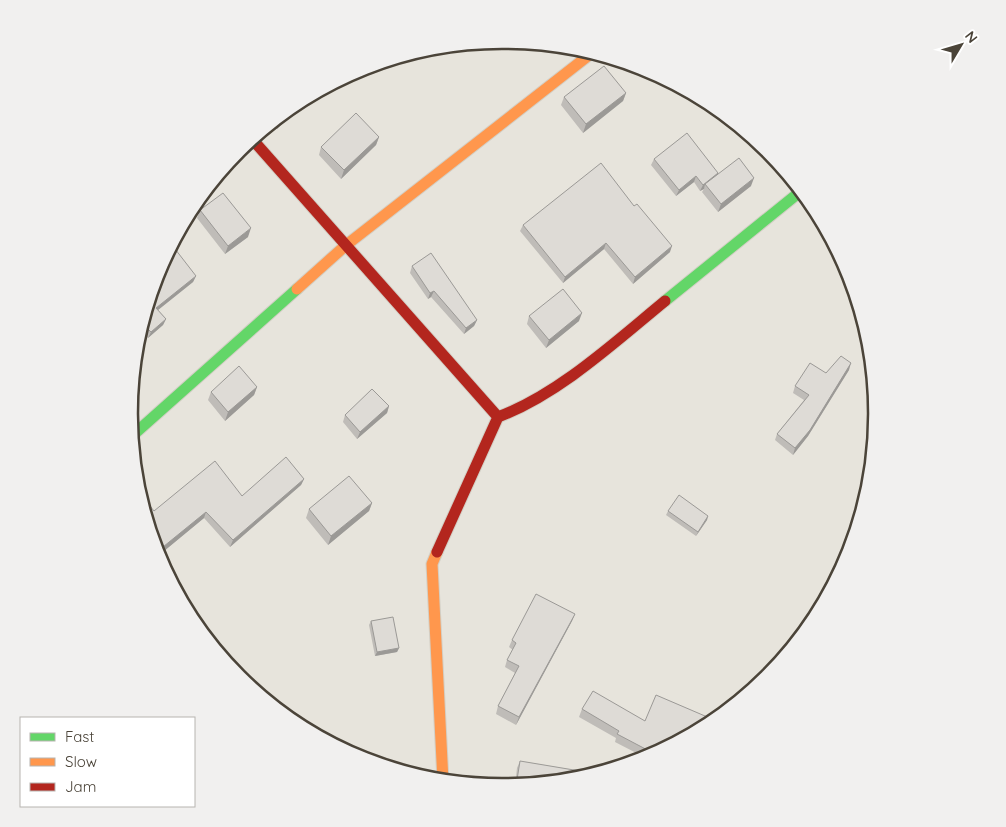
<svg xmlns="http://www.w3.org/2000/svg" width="1006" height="827" viewBox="0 0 1006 827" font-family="Quicksand,sans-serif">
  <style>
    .residential { fill: #e7e4dc }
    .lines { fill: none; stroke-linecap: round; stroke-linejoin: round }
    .fast-casing { stroke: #d3cfc5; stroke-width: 13 }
    .slow-casing { stroke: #d3cfc5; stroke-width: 13 }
    .jam-casing { stroke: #d3cfc5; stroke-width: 13 }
    .fast { stroke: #63d668; stroke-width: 11 }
    .slow { stroke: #ff974d; stroke-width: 11 }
    .jam { stroke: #b3261e; stroke-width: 11 }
    .wall { fill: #bfbcb8 }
    .shaded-wall { fill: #9b9996 }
    .building { fill: #dedbd6; stroke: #9b9996 }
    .rim { fill: none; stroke: #4b4439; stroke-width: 2.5 }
  </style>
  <rect width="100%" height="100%" fill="#f4f2ee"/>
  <path class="residential" d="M131 413a372 372 0 1 1 744 0a372 372 0 1 1-744 0Z"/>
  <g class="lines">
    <defs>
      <path id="fast" d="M665,301L801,191
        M132,436L297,289"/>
      <path id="slow" d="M297,289L345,246L593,52
        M437,552L432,564L443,781"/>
      <path id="jam" d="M252,139L498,417
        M437,552L498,417C559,394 615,342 665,301"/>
    </defs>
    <use href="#fast" class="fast-casing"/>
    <use href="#slow" class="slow-casing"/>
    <use href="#jam" class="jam-casing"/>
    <use href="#fast" class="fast"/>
    <use href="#slow" class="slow"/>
    <use href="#jam" class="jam"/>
  </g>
  <path class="wall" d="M506,40L521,42L513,49Z
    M626,93L623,101L583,133L561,105L564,97Z
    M304,99L303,103L277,129L271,123L296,103Z
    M379,137L376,145L341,179L319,155L321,147Z
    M654,159L718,173V174L751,186L718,212L702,192L704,189L700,191L694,182L676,196L651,165Z
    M200,210L248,237L225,254L197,218Z
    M523,225L670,252L633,284L604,249L563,283L520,231Z
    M412,266L477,320L474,326L464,334L431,297L428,299L410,273Z
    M158,270L196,276L193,282L158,310L166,319L163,325L148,338L140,329Z
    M529,316L579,321L546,348L527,324Z
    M849,370L808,436L793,455L775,440L777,434L804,400L793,393L795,386L826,373Z
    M257,387L254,395L225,421L208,400L211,392Z
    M389,406L387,413L357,439L343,422L345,415Z
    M304,479L301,485L230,547L204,518L158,556L140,497L154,511L242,496Z
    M372,503L369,511L328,545L306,518L309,509Z
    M668,511L708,516L707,520L696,536L666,515Z
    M575,614L572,621L516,725L496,714L498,706L515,673L505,667L507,660L513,650L509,647L512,640Z
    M371,621L399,648L397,652L375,656L369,625Z
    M582,709L645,721L712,719L710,724L646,758L615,742L616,738L579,717Z
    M520,761L576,780L515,786L517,768Z"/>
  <path class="shaded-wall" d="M515,41L521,42L513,49Z
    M626,93L623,101L583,133L586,124Z
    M304,99L303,103L277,129L278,124Z
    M379,137L376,145L341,179L344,170Z
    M718,173L716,179L705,184L704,189L700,191L703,185Z
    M696,176L694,182L676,196L679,190Z
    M754,178L751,186L718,212L721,204Z
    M251,228L248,237L225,254L228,246Z
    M606,243L604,249L563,283L565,277Z
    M672,246L670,252L633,284L635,277Z
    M196,276L193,282L153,314L156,308Z
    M434,291L431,297L428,299L430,293Z
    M582,313L579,321L546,348L549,340Z
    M166,319L163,325L148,338L151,332Z
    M477,320L474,326L464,334L466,328Z
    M851,363L849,370L808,436L793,455L795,448Z
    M257,387L254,395L225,421L228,412Z
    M389,406L387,413L357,439L360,432Z
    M304,479L301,485L230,547L233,540Z
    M372,503L369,511L328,545L331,536Z
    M206,512L204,518L158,556L157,554L158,551Z
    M708,516L707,520L696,536L698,532Z
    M575,614L572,621L516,725L519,717Z
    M399,648L397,652L375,656L377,652Z"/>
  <path class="building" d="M604,66L626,93L586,124L564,97Z
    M304,99L278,124L274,120L296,103Z
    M356,113L379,137L344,170L321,147Z
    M687,133L718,173L703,185L696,176L679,190L654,159Z
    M739,158L754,178L721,204L705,184Z
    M601,163L634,206L637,204L672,246L635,277L606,243L565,277L523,225Z
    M223,193L251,228L228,246L200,210Z
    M172,245L196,276L156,308L166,319L151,332L142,323L158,270Z
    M431,253L477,320L466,328L434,291L430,293L412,266Z
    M563,289L582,313L549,340L529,316Z
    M841,356L851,363L810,430L795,448L777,434L809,395L795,386L810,363L826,373Z
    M239,366L257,387L228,412L211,392Z
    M372,389L389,406L360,432L345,415Z
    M286,457L304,479L233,540L206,512L158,551L156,549L140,497L142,496L154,511L215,461L242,496Z
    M349,476L372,503L331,536L309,509Z
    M679,495L708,516L698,532L668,511Z
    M536,594L575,614L519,717L498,706L519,666L507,660L516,643L512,640Z
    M393,617L399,648L377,652L371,621Z
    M593,691L645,721L656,695L712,719L709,725L655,754L617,734L619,731L582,709Z
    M520,761L586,772L585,777L576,780L516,786Z"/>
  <path d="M0 0H1006V827H0ZM502 49H504A364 364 0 0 1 868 413V414A364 364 0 0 1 504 778H502A364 364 0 0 1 138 414V413A364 364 0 0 1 502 49Z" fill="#f1f0ef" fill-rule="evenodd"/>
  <path class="rim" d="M502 49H504A364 364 0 0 1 868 413V414A364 364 0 0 1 504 778H502A364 364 0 0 1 138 414V413A364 364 0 0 1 502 49Z"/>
  <rect x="20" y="717" width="175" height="90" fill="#ffffff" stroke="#b7b4b0"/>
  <rect x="30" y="733" width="25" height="8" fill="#63d668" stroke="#b7b4b0"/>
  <text x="65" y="742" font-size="15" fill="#4b4439">Fast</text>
  <rect x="30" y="758" width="25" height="8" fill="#ff974d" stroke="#b7b4b0"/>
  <text x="65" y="767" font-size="15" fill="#4b4439">Slow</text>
  <rect x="30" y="783" width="25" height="8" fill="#b3261e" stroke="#b7b4b0"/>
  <text x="65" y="792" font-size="15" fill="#4b4439">Jam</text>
  <g transform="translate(961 45) rotate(52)" stroke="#ffffff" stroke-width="4" paint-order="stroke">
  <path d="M0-4L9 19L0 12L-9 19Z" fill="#4b4439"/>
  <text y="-8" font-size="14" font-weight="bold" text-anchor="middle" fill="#4b4439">N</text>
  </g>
</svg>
